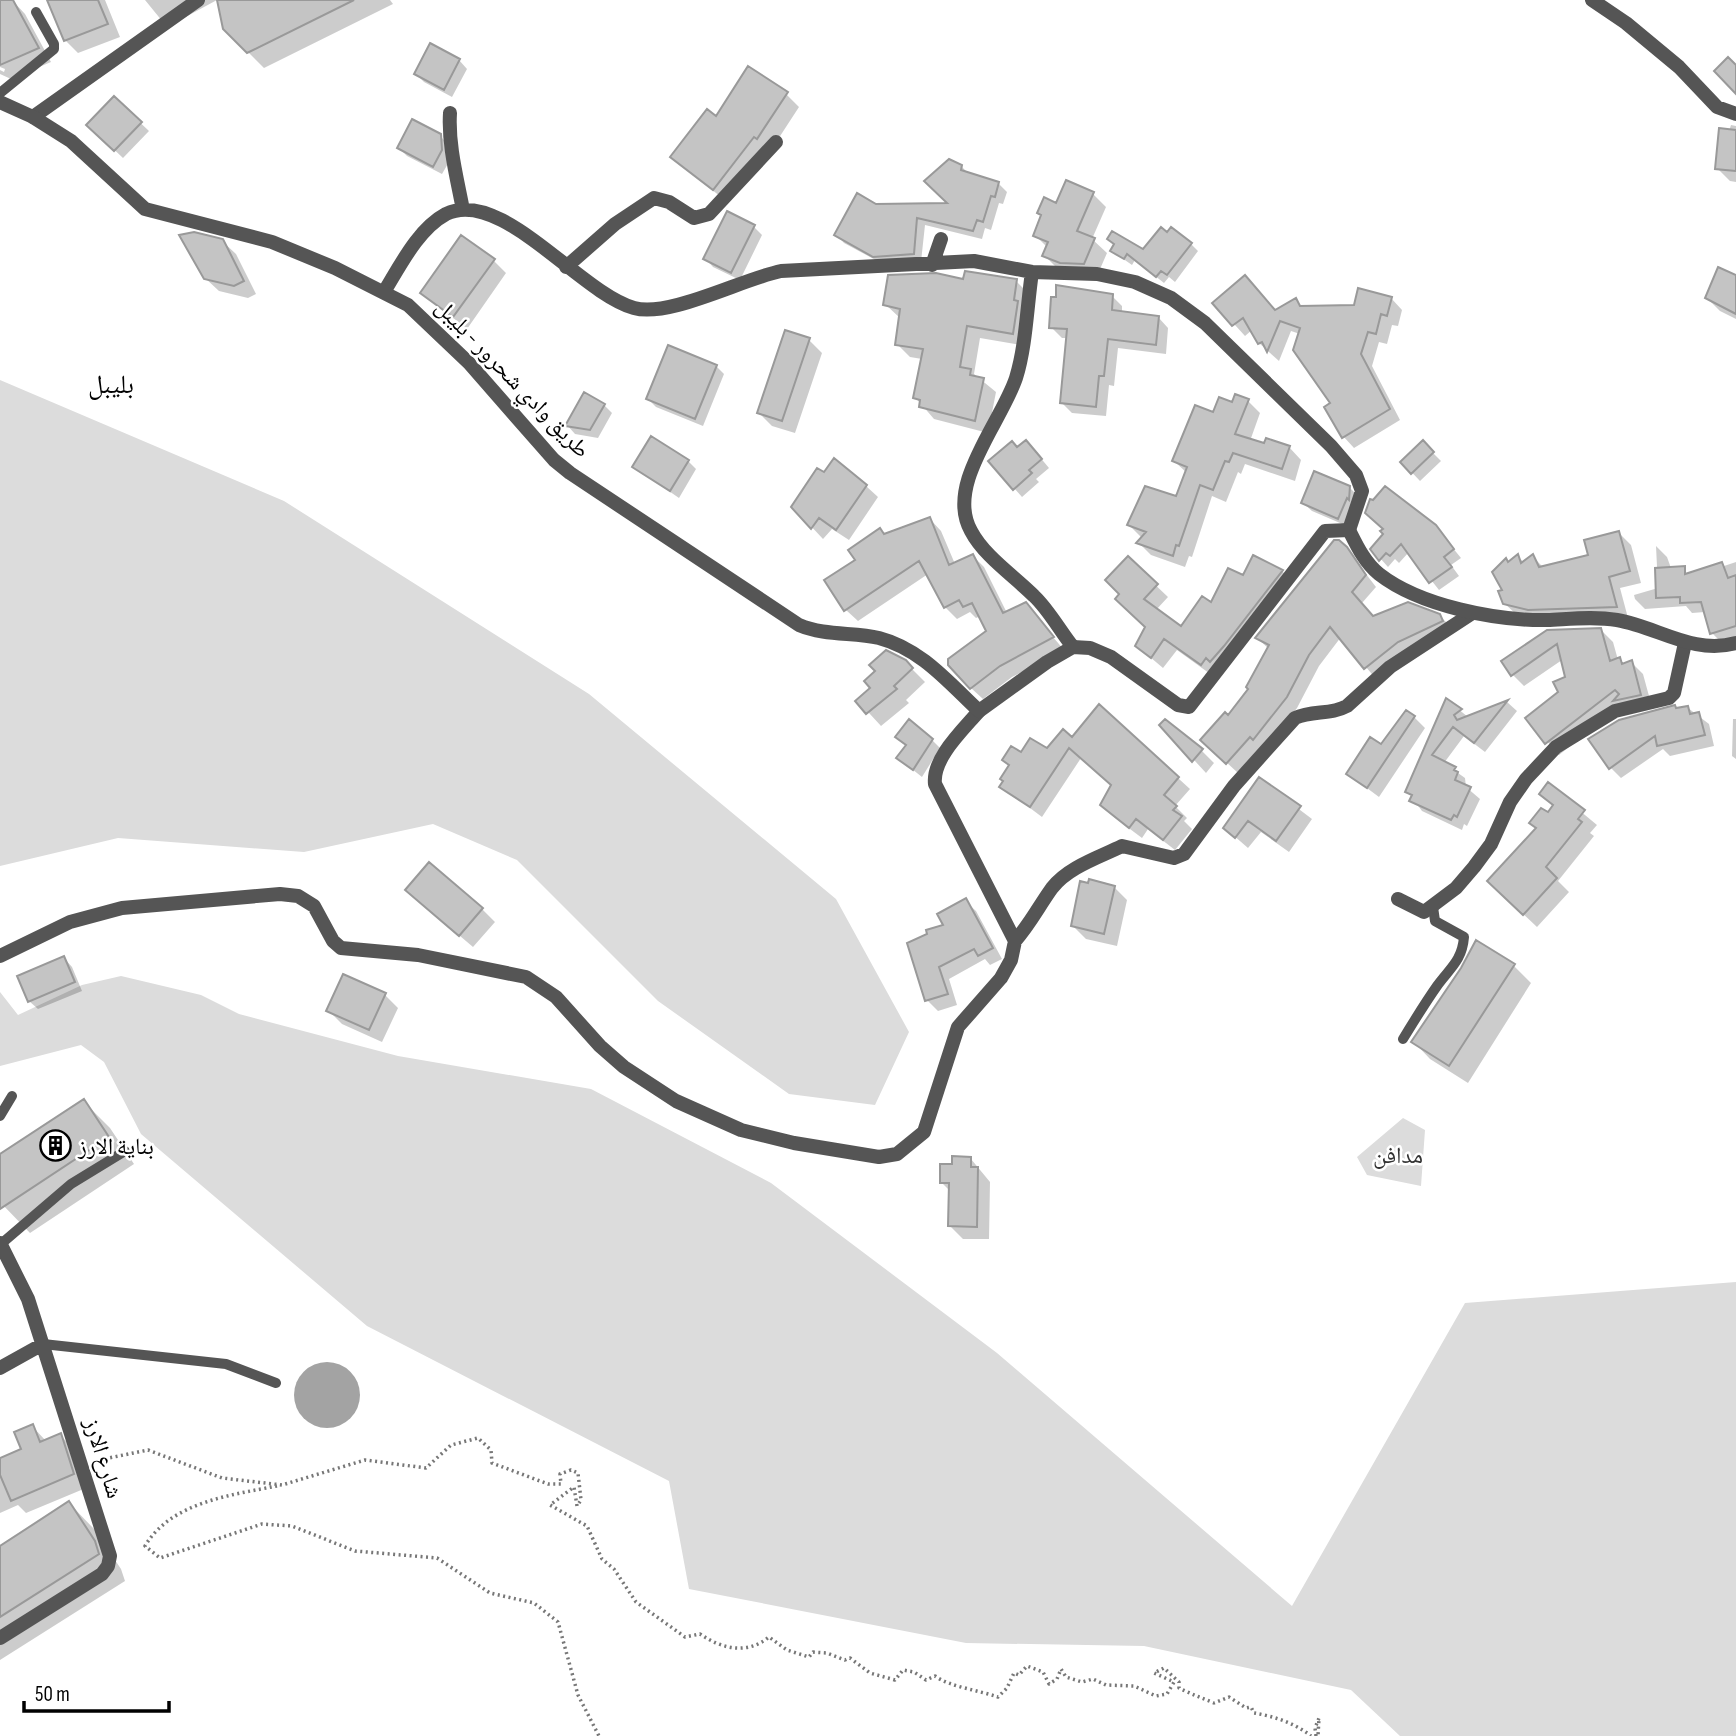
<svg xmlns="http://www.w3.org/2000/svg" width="1736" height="1736" viewBox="0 0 1736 1736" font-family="'Sofia Sans Condensed','Noto Naskh Arabic',sans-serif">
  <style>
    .green { fill: #dcdcdc }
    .water { fill: #a3a3a3 }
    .shadow { fill: #0003 }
    .building { fill: #c4c4c4; stroke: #999; stroke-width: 2 }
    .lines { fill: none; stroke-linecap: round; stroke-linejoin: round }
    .path { stroke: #777; stroke-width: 3.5; stroke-dasharray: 2 3.5; stroke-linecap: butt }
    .service { stroke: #555; stroke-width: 10 }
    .minor { stroke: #555; stroke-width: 14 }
    .tertiary { stroke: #555; stroke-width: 14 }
    .labels { text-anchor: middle; stroke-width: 5; stroke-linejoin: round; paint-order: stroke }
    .street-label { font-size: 23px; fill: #000; stroke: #fff }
    .poi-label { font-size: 23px; fill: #000; stroke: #fff; text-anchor: start }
    .park-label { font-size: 23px; fill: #333; stroke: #fff }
    .quarter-label { font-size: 26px; fill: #000; stroke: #fff }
  </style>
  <rect width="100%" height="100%" fill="#fff"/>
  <path class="green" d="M0,380L284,501L589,694L836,899L909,1032L875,1105L789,1094L658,1001L517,860L433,824L304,852L118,838L0,866Z
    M121,976L201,995L239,1014L398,1056L591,1089L771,1183L997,1353L1292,1606L1465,1303L1736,1282V1736H1400L1351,1690L1144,1646L966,1643L689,1589L669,1481L367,1326L141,1134L104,1062L81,1045L0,1066V992L18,1015L82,985Z
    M1403,1118L1425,1130L1421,1186L1367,1175L1357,1157Z"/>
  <path class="water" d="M294 1395a33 33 0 1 1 66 0a33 33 0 1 1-66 0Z"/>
  <path class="shadow" d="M12,0L25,14L51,62L11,79L0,74V70L4,72L5,69L0,67V3Z
    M49,0H105L120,37L78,53L65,40Z
    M145,0H217L167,27Z
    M219,0H390L393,4L264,68L225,29Z
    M459,60L467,69L452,97L424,82L416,74Z
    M786,94L799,107L771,150L727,202L672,157L716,118Z
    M114,98L149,131L123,158L88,125Z
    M1731,125L1736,126V182L1730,181L1717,168Z
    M439,135L448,144L450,160L442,174L407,156L399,148Z
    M961,166L970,175L998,183L1007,192L1003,204L999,203L991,230L985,228L982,239L925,225L921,262L883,264L844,243L836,234L876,206L951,205Z
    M1093,194L1106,207L1092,239L1107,253L1097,276L1057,268L1044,255L1047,247L1035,235L1057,205Z
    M754,227L762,235L740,280L713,267L705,258Z
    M222,241L236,254L256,294L248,298L219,291L205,278Z
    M1191,244L1198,251L1175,282L1169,277L1164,283L1135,260L1132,265L1112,251H1144Z
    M493,260L506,273L467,329L422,293Z
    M1736,277V319L1720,311L1707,298Z
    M1016,281L1029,294L1026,346L980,338L974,374L996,392L988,433L934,419L915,397L922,359L910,357L897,344L900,318L885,304L965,282Z
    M1112,296L1122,306V313L1158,317L1168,328L1166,354L1118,348L1114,386L1109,385L1106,416L1072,413L1061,402L1068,338H1062L1051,327L1057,299Z
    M1391,298L1402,310L1398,326L1392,325L1387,344L1379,342L1372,366L1400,420L1354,448L1343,436L1333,404L1300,334L1291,331L1279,361L1259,343L1252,330L1245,336L1215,303L1276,311L1296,300L1303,308L1355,306Z
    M809,340L822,353L795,433L772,426L759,413Z
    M716,366L724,374L703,426L656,407L648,399Z
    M1248,401L1260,413L1250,441L1289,447L1301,460L1295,481L1245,464L1241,474L1238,472L1226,502L1212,496L1192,557L1189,556L1185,567L1151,555L1139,543L1143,539L1129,525L1177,499L1187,473L1174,461L1214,414L1233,404Z
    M604,405L612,413L598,438L575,434L567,425Z
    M1423,443L1441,461L1420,481L1402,462Z
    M1018,449L1034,450L1049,468L1036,479L1039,482L1022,497L1014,488Z
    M688,461L696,469L679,498L634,467Z
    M824,475L866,486L878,497L849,540L832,529L823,539L793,507Z
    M1349,487L1358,496L1347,526L1312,511L1303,503Z
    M930,519L941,531L955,564L973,556L984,567L1007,613L1025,604L1064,650L1012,677L983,699L971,688L989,631L981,616L976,618L970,612L957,619L945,607L928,574L858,621L846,610L857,560L885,536Z
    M1435,526L1461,558L1451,565L1459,576L1439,590L1409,552L1399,563L1395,559L1388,567L1372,549Z
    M1619,533L1631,545L1641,583L1620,588L1628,618L1517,615L1504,603L1509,563L1518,556L1524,563L1532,556L1544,568L1590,556Z
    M1656,546L1667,557L1676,582L1736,562V639L1722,643L1712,633L1705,612L1692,613L1686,606L1645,609L1635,599L1634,595L1658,588Z
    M1346,548L1376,587L1362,603L1374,618L1439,615L1450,626L1376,679L1341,637L1319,666L1297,708L1265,749L1238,773L1213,750L1228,717L1250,689L1269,649L1257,638Z
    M1128,559L1168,597L1156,610L1181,629L1244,578L1282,571L1293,582L1213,676L1177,650L1163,668L1137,646L1146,627L1121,594Z
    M1601,630L1613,642L1618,660L1624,665L1631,662L1643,674L1652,707L1621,706L1559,755L1527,718L1560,693L1567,679L1562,660L1524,686L1512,674L1548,631Z
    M905,662L925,682L906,700L909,703L881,726L858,701Z
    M1447,700L1468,717L1507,702L1517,711L1485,752L1464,736L1444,763L1465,778L1466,787L1480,799L1467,826L1464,824L1462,830L1422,811L1407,791Z
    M1099,706L1190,789L1175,806L1187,818L1184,821L1192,829L1175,850L1148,829L1142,838L1114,817L1103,805L1112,786L1081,758L1042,817L1002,787L1021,754L1047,751L1072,739Z
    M1688,708L1709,724L1714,746L1670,756L1663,749L1621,778L1611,768L1678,710Z
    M1414,717L1425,728L1379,797L1348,774Z
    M1733,719H1736V759L1732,756Z
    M1162,725L1201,750L1214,763L1206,773Z
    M898,737L932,740L940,748L922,777L898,758L907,746Z
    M1259,779L1312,819L1289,852L1261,832L1248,848L1225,828Z
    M1549,785L1597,825L1590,833L1594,836L1558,881L1569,892L1537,927L1502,894L1554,807L1541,794Z
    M1081,883L1114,887L1127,900L1117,946L1086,939L1073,926Z
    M965,901L976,911L1002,959L990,965L985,959L949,979L957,1005L938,1011L927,1000L945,926Z
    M420,902L482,909L495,922L473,947Z
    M64,958L72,967L82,991L38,1009L29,1001Z
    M1514,966L1531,983L1468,1083L1430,1059L1413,1041Z
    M385,995L398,1008L382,1042L342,1024L329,1011Z
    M83,1101L110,1128L134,1164L30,1233L0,1202V1156Z
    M971,1159L990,1182L989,1239H963L950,1226V1191L942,1183L954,1166Z
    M32,1426L46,1441L60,1435L73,1448L86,1488L26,1513L18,1505L0,1513V1460L23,1450Z
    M69,1503L95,1530L121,1569L125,1581L0,1660V1548Z"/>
  <path class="building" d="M0,0H13L39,48L0,65Z
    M47,0H98L108,24L64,41Z
    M217,0H354L247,53L223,29Z
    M430,43L460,59L444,90L414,74Z
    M1728,57L1736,65V94L1714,71Z
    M748,66L788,92L757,139L754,137L713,190L670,157L707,109L716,116Z
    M114,96L142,122L114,151L86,125Z
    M412,119L441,134L442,150L433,167L397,148Z
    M1719,128L1736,130V171L1715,169Z
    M949,159L962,165L961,170L999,182L995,197L991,196L983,222L977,220L973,231L917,218L914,254L873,257L834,235L857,193L876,204L947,203L924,181Z
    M1066,180L1094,192L1077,231L1095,238L1084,264L1060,263L1042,256L1048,242L1033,236L1041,215L1037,213L1044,197L1056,203Z
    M727,211L755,225L731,273L703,259Z
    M1161,227L1167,232L1171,227L1192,243L1167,275L1161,271L1156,277L1127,254L1124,259L1110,251L1114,244L1107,239L1112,231L1143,249Z
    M194,232L223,239L244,281L234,286L204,279L179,235Z
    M461,235L495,259L453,317L420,293Z
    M1718,267L1736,275V314L1705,298Z
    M965,271L1017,279L1014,300L1018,301L1013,334L967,326L960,367L971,369L970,375L984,378L975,421L919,407L920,400L913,398L923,349L895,345L900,309L883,305L888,275L936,273L963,279Z
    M1245,275L1275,310L1296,298L1300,306L1354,305L1358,288L1392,297L1387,316L1381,314L1376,334L1368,332L1361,354L1390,409L1342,438L1324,407L1330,403L1293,350L1300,328L1280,321L1267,352L1262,342L1258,344L1243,318L1232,326L1212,303Z
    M1056,285L1113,294L1112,310L1159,316L1156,345L1108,339L1104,376H1099L1096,407L1060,403L1067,329L1049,328L1051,297H1056Z
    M785,330L810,338L782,421L757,413Z
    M668,345L717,365L695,419L646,399Z
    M584,392L605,404L590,430L565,426Z
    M1235,394L1249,399L1235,434L1264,443L1266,438L1290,446L1282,469L1233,453L1229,462L1225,461L1213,490L1200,485L1179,546L1176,545L1173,556L1136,543L1146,532L1127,525L1145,486L1176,496L1187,467L1172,461L1195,405L1213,412L1219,397L1232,402Z
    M651,436L689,460L670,491L632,467Z
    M1026,440L1042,459L1029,470L1032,473L1013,490L988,461L1012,441L1017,447Z
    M1423,440L1434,452L1411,474L1400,462Z
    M834,458L867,485L836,530L819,518L811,529L791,507L817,468L824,472Z
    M1314,471L1350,486L1349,500L1347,498L1338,519L1301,503Z
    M1385,486L1436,525L1454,549L1444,557L1452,567L1429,583L1401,544L1390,556L1386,553L1379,561L1370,549L1383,534L1380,531L1383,529L1365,513L1370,499L1373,500Z
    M930,517L949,565L973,554L1003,613L1026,602L1054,637L1000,666L970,689L948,665V659L986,631L972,603L963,607L959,600L944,608L919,561L844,611L824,580L855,560L848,550L880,528L884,534Z
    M1619,531L1630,571L1609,577L1617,607L1528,610L1503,604L1498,591L1502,590L1492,572L1506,558L1508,562L1518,554L1521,563L1533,554L1539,567L1588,555L1584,540Z
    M1334,540H1339L1347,547L1366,575L1352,592L1373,616L1408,602L1440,614L1443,621L1398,642L1364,669L1330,627L1309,655L1287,697L1253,740L1250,737L1226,764L1200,740L1225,712L1228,715L1248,689L1246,687L1269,645L1255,638Z
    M1253,555L1283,570L1224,646L1210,662L1206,658L1201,665L1164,639L1151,658L1135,646L1145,627L1115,599L1119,594L1105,580L1128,556L1158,584L1144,599L1181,626L1202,596L1211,602L1228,568L1243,575Z
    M1722,562L1728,578L1736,575V626L1710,634L1701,602L1680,603V597L1656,598L1655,568L1685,566V574Z
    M1601,628L1610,661L1620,657L1622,664L1632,660L1641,695L1613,701L1619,694L1615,690L1545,744L1525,718L1558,692L1553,682L1565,677L1557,644L1511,676L1501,661L1547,630Z
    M886,650L906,660L913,668L894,686L897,689L866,714L855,701L870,688L864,681L875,671L869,665Z
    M1446,698L1462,709L1454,715L1457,720L1508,700L1474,743L1453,727L1432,755L1456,767L1454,770L1458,772L1455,780L1471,787L1457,817L1454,815L1451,820L1409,801L1412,795L1405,792Z
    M1099,704L1179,777L1164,795L1177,806L1173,810L1182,816L1163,840L1136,819L1129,828L1100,805L1111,785L1069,748L1030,807L999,787L1003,781L1000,779L1009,765L1002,760L1011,746L1021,752L1030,738L1047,748L1063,729L1072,737Z
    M1675,705L1676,708L1688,706L1690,714L1699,712L1705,735L1657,746L1655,736L1609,769L1588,739L1619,720Z
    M1406,710L1415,716L1367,788L1346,774L1370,737L1381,744Z
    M909,719L933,739L913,770L896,758L906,745L895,737Z
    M1165,719L1203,749L1192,762L1159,725Z
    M1259,777L1301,806L1276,841L1248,821L1235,838L1223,828Z
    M1548,782L1585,810L1578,819L1582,822L1546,867L1557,878L1523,915L1487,881L1536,828L1529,823L1541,808L1548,812L1553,805L1539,794Z
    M429,862L483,908L459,936L405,890Z
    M1089,879L1115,886L1104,934L1071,926L1080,881L1088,883Z
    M966,898L993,948L978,956L974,949L939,967L948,994L925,1001L907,943L927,934L926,930L943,925L937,914Z
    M1476,940L1515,964L1449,1066L1411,1042L1461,968Z
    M64,956L75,982L28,1002L17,976Z
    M343,974L386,993L369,1030L326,1011Z
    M84,1099L109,1137L0,1209V1154Z
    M952,1156L971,1157V1167H978L977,1227L948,1226L949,1183H940V1164H952Z
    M33,1424L40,1442L61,1433L74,1474L11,1501L0,1475V1458L21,1449L14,1432Z
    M69,1501L95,1541L99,1554L0,1617V1546Z"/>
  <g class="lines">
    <path class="path" d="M94,1461L148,1450L222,1478L282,1485L365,1460L426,1468L451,1445L478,1438L491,1450L492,1463L548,1484H561L560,1474L571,1470L578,1473L581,1500L577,1506L574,1487L550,1505L587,1526L602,1559L614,1569L636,1602L685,1637L700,1634C722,1649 747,1655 769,1637L787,1650L809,1657L813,1652L827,1653L845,1660L850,1658L870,1673L895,1680L903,1670L914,1672L926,1680L935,1676C950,1687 978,1690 998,1697L1007,1688L1014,1673L1019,1675L1027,1666L1043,1672L1049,1684L1057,1679L1061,1669L1066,1677L1082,1682L1093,1679L1106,1685L1134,1686L1156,1696L1167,1694L1174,1682L1154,1673L1164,1668L1179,1682V1688C1191,1694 1202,1698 1214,1703L1229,1697L1246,1708L1251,1707L1254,1713C1273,1716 1295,1723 1311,1736
      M277,1486C231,1495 171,1502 145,1546L160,1558L262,1524L292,1526L355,1551L437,1558L490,1593L534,1603L558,1622L578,1695L599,1736
      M1316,1736L1315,1728L1319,1718L1318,1736"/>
    <path class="service" d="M0,93L54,49V44L36,12
      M1403,1039C1414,1021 1425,1003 1437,986C1450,968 1462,961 1464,937L1435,921L1433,907
      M0,1116L12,1096
      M1,1244L71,1184L125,1151
      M43,1344L226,1364L276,1383"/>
    <path class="minor" d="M1592,0L1626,23L1679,67L1717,107L1736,114
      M450,113C448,145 457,178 463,210
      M33,117L198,0
      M932,265L941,239
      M566,267L615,224L654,198L669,202L694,218L709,214L776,142
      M1032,272C1027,306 1026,346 1016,378C1001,423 945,485 971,531C984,556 1014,576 1034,596C1049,610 1060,631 1073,647
      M384,292C400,266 418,229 446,214C501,187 580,293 634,308C669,318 742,279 781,271L974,261L1032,272L1097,274L1135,282L1171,298L1205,323L1331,446L1356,475L1362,491L1349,530
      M1398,899L1424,912L1456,888L1474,867L1491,844L1510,802L1526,779L1556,747L1615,711L1669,698L1674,693L1685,643
      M1015,941C1030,924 1039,906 1052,888C1068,867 1100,857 1122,846L1174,858L1184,854L1234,786L1295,718C1312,710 1331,715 1347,706L1390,667L1471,614
      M0,956L70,922L122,908L280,894L298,896L314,906L333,941L341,948L418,955L526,977L556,997L600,1046L624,1067L676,1101L741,1130L794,1143L879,1157L897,1154L924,1132L958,1027L1001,978L1011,960L1015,941L935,784C932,758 964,729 979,711
      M0,1243L28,1299L110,1556L108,1566L102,1574L0,1638
      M0,1368L43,1344"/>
    <path class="tertiary" d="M0,102L33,117L71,141L145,209L272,242L335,268L408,305L469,363L554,460L570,473L799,625C825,636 853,632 879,638C921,649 948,682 979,711L1047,662L1073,647L1090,648L1111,657L1178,705L1189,707L1325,531L1349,530C1357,546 1365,563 1379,574C1420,606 1497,621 1547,620C1570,619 1594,616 1617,620C1658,627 1693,655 1736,643"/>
  </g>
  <defs>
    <symbol id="building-ring" viewBox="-11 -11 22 22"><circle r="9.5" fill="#fff" stroke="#000" stroke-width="1.5"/><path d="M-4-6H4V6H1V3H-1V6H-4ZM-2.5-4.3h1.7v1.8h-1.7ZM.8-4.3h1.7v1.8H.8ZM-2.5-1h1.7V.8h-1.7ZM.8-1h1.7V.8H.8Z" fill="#000"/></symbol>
  </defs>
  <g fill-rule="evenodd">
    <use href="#building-ring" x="38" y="1128" width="35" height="35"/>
  </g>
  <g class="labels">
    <g class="street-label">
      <text transform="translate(513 378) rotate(46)" y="8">طريق وادي شحرور - بليبل</text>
      <text transform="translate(104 1458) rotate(73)" y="8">شارع الارز</text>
    </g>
    <g class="poi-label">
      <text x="78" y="1154">بناية الارز</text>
    </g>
    <g class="park-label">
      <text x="1398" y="1163">مدافن</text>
    </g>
    <g class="quarter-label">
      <text x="111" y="393">بليبل</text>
    </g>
  </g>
  <path d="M24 1701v10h145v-10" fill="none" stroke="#000000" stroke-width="3.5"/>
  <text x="35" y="1701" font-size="21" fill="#000000" stroke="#ffffff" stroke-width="5" paint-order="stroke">50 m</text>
</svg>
